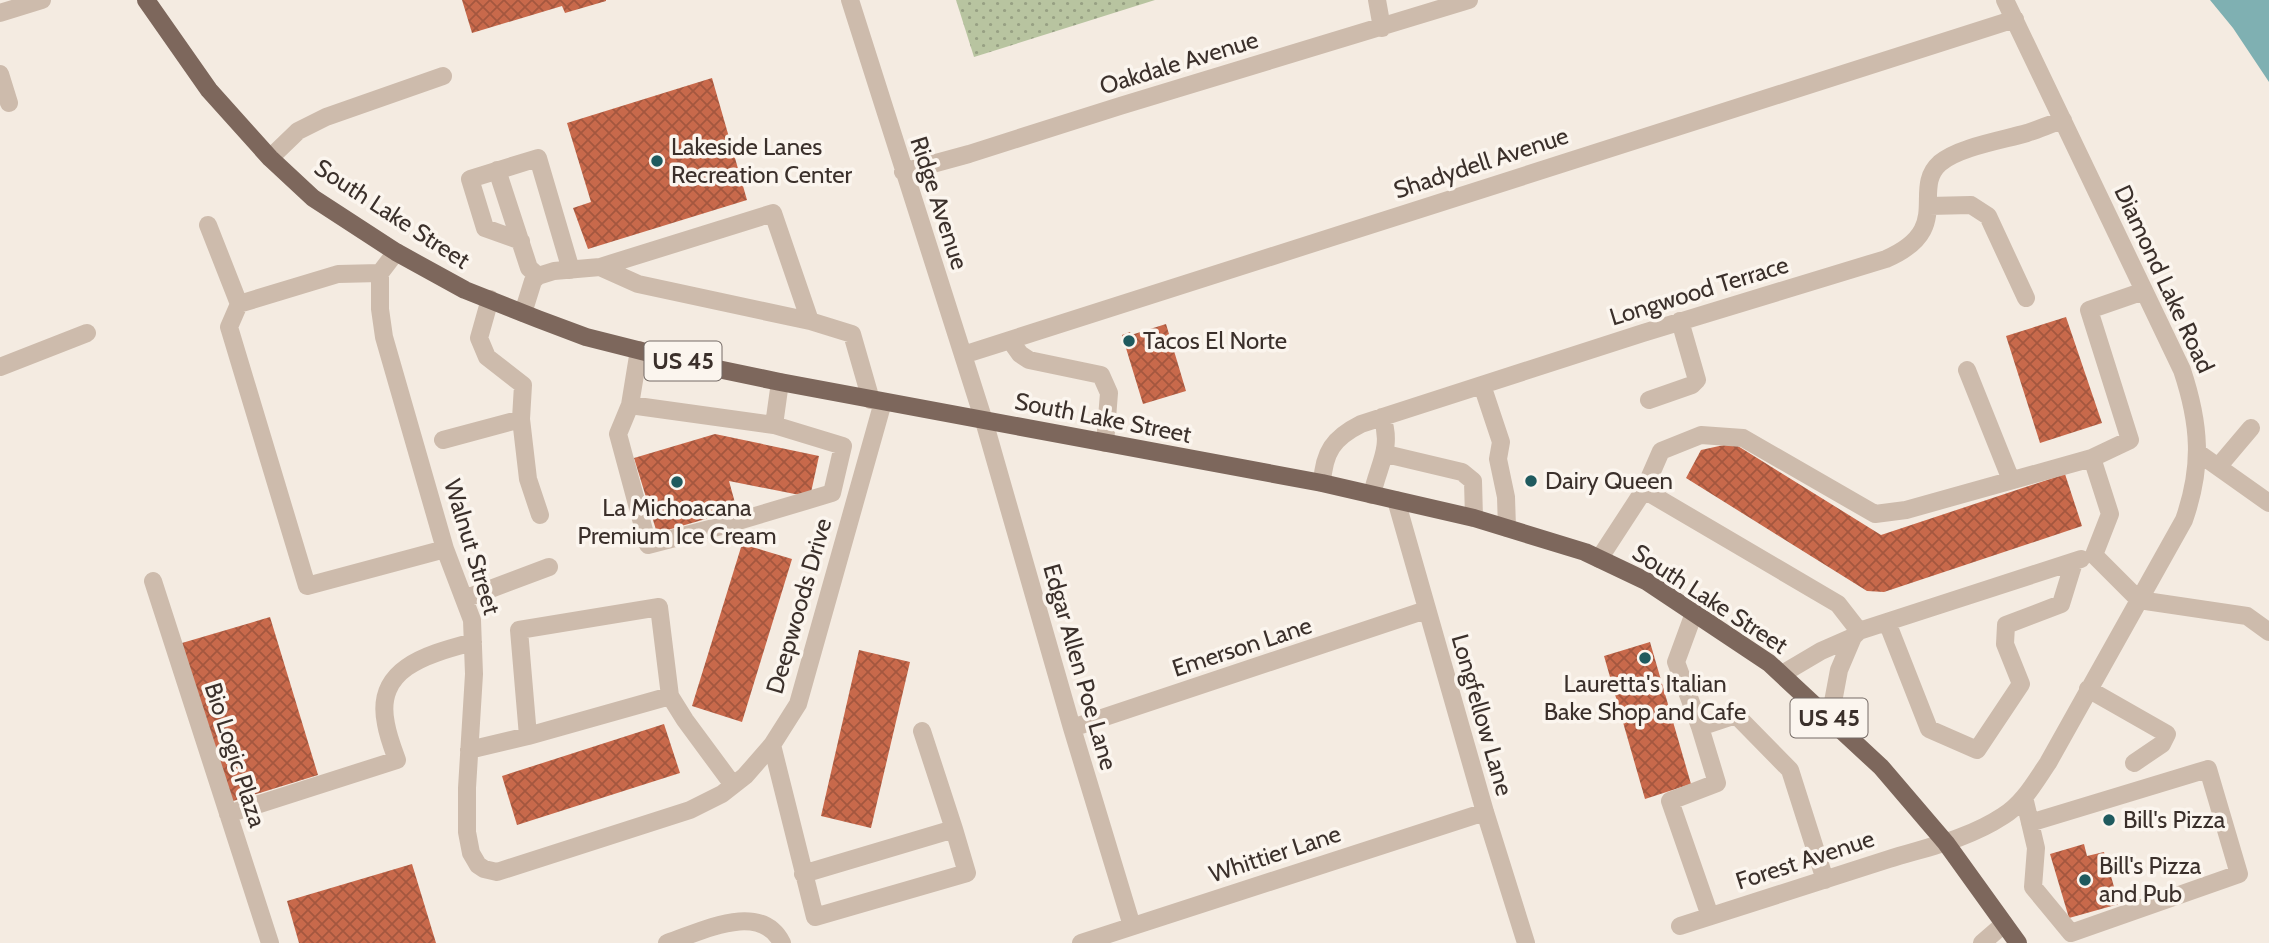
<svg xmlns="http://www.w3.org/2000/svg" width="2269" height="943" viewBox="0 0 2269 943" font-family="Cabin,sans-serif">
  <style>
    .park { fill: url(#park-dots) }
    .water { fill: #7fb0b2 }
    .building { fill: url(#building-cross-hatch) }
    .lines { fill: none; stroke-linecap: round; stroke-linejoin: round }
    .minor { stroke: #cdbbac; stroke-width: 18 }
    .major { stroke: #7d675c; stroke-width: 18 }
    .poi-dot { fill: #1f5a5e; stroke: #fbf5ee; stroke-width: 2.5 }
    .labels { text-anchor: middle; stroke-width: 7; stroke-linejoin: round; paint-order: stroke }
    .shield { fill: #fbf5ee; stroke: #756b66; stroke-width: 2 }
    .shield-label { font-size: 23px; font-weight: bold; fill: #3b302b }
    .street-label { font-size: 24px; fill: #3b302b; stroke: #fbf5ee }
    .poi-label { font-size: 24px; fill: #3b302b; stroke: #fbf5ee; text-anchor: start }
  </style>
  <defs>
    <pattern id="park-dots" width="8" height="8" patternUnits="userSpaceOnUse" patternTransform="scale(1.75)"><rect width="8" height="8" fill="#b8c4a0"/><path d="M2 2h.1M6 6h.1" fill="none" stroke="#97a083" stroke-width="1.8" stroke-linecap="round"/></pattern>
    <pattern id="building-cross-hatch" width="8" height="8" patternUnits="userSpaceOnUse" patternTransform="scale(1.75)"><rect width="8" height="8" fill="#c8694b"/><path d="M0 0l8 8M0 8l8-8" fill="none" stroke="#a4573f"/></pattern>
  </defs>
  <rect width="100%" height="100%" fill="#f4ebe1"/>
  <path class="park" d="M956,0H1155L974,57Z"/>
  <path class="water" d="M2210,0H2269V82L2233,28Z"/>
  <path class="building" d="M462,0H606V1L565,13L562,6L472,33Z
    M712,78L747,200L588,249L573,208L591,202L567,123Z
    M2066,317L2102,423L2040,443L2006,336Z
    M1166,324L1186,391L1143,404L1122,335L1130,332L1131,335Z
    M715,434L819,456L810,497L729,481L737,510L657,533L634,458Z
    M1733,443L1881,535L2065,474L2082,526L1884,592L1867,591L1686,478L1701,450Z
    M742,544L792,559L742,722L692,706Z
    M270,617L318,775L230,802L182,643Z
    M1650,642L1691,784L1645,799L1604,656Z
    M859,650L910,662L871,828L821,816Z
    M664,724L680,773L517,825L502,776Z
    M2084,844L2087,856L2104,852L2119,904L2069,918L2050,854Z
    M412,864L436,943H299L287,901Z"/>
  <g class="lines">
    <path class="minor" d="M850,0L984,421L1072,728L1132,926
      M1377,0L1382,28
      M0,13L42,0
      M0,74L9,103
      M270,158L298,131L326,117L443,76
      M497,170L529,268L538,276
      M903,172L969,154L1120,106L1469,0
      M1929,206L1971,205L1988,216L2026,298
      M208,225L239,304
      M521,241L485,228L470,179L538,158L571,270
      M396,252L380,273V309L384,337L445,549L472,620L474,674L467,788V832L471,853L478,865L484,869L497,872L690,810L722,794L745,776L772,745L798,704L883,402
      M380,273L338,274L239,304L229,327L307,586L445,549
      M2144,291L2089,310L2130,440L2092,458L2110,514L2094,555L2139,600L2247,616L2269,632
      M523,313L533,281L538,276L554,271L600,267L773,213L810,321L638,284L600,267
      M810,321L852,334L871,400
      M1010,340L1020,354L1029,360L1101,375L1109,393L1105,443
      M639,350L630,405L774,425L780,382
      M963,355L2015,19
      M0,367L87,333
      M1967,370L2011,480
      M1482,385L1501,442L1498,459L1506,497L1507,528
      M1649,400L1692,385L1697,380L1680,321
      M630,405L618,434L648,545L725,525L832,493L843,446L774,425
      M521,419L528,479L540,515
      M443,440L521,419L523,385L487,357L479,338L490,299
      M2197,452L2269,503
      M1386,454L1462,472L1473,481L1474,518
      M2218,467L2251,428
      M1322,483C1324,452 1333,438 1361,424L1643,333L1886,259C1955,229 1910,190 1940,163C1959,147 2003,140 2027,133C2039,129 2051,124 2063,120
      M1644,490L1661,451L1701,435L1743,438L1875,514L1906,510L2092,458
      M1372,495C1378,465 1393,448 1382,417
      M1396,500L1485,812L1526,943
      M1599,559L1644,490L1838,604L1859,631
      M153,581L270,943
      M464,599L549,567
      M1694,613L1676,662L1700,727L1736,715L1790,770L1825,880
      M1887,622L1929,729L1977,750L2021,684L2005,644L2006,625L2061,604L2074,562
      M1853,637L1859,631L2081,559
      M1782,674L1821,651L1853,637L1839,670L1830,718
      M2088,689L2167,734L2162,744L2134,763
      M1700,727L1717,783L1670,801L1710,916
      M1072,728L1426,610
      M922,731L954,829
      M528,736L519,630L659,607L670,696L685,720L733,785
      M772,745L815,917L967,873L954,829L803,874
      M469,750L528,736L670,696
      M2024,797L2036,848L2033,887L2071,933L2239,874L2208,769L2030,823
      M228,814L397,760C393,749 388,736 386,724C374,667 429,654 473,642
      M1680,926C1749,904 1819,882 1889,859C1928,847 1968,839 2003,816C2023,804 2035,782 2048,763L2184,520C2203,466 2200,424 2182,370L2005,0
      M667,943C701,932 760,900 782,943
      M1081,943L1485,812
      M1982,943L2004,924"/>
    <path class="major" d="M146,0L209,90L270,158L313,198L396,252L465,290L538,319L586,337L689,363L780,382L1322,483L1474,518L1585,552L1646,581L1769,663L1881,767L1946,843L2018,943"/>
  </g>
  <g class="poi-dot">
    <circle cx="657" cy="161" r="7"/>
    <circle cx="1129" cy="341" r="7"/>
    <circle cx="1531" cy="481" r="7"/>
    <circle cx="677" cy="482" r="7"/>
    <circle cx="1645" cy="658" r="7"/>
    <circle cx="2109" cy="820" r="7"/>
    <circle cx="2085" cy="880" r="7"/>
  </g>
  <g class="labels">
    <g class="shield">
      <rect x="644.5" y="341.5" width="77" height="39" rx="5"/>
      <rect x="1790.5" y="698.5" width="77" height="39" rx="5"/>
    </g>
    <g class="shield-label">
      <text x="683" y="369">US 45</text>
      <text x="1829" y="726">US 45</text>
    </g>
    <g class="street-label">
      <text transform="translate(1179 63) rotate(-17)" y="8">Oakdale Avenue</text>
      <text transform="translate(1481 163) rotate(-18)" y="8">Shadydell Avenue</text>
      <text transform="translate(939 203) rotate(72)" y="8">Ridge Avenue</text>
      <text transform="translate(392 214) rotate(33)" y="8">South Lake Street</text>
      <text transform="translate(2164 279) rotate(65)" y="8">Diamond Lake Road</text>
      <text transform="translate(1699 291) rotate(-17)" y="8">Longwood Terrace</text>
      <text transform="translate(1103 418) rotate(11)" y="8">South Lake Street</text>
      <text transform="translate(472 547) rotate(73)" y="8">Walnut Street</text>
      <text transform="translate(1710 599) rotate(33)" y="8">South Lake Street</text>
      <text transform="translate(799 606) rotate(-74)" y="8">Deepwoods Drive</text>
      <text transform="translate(1242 647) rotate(-18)" y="8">Emerson Lane</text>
      <text transform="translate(1080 667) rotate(74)" y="8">Edgar Allen Poe Lane</text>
      <text transform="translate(1482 715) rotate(74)" y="8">Longfellow Lane</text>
      <text transform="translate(235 755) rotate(72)" y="8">Bio Logic Plaza</text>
      <text transform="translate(1275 854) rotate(-18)" y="8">Whittier Lane</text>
      <text transform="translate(1805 860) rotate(-18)" y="8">Forest Avenue</text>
    </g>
    <g class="poi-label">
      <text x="671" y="155">Lakeside Lanes<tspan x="671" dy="28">Recreation Center</tspan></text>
      <text x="1143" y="349">Tacos El Norte</text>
      <text x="1545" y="489">Dairy Queen</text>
      <text x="677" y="516" text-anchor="middle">La Michoacana<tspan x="677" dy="28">Premium Ice Cream</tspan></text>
      <text x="1645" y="692" text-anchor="middle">Lauretta's Italian<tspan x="1645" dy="28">Bake Shop and Cafe</tspan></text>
      <text x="2123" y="828">Bill's Pizza</text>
      <text x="2099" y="874">Bill's Pizza<tspan x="2099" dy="28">and Pub</tspan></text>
    </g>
  </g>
</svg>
